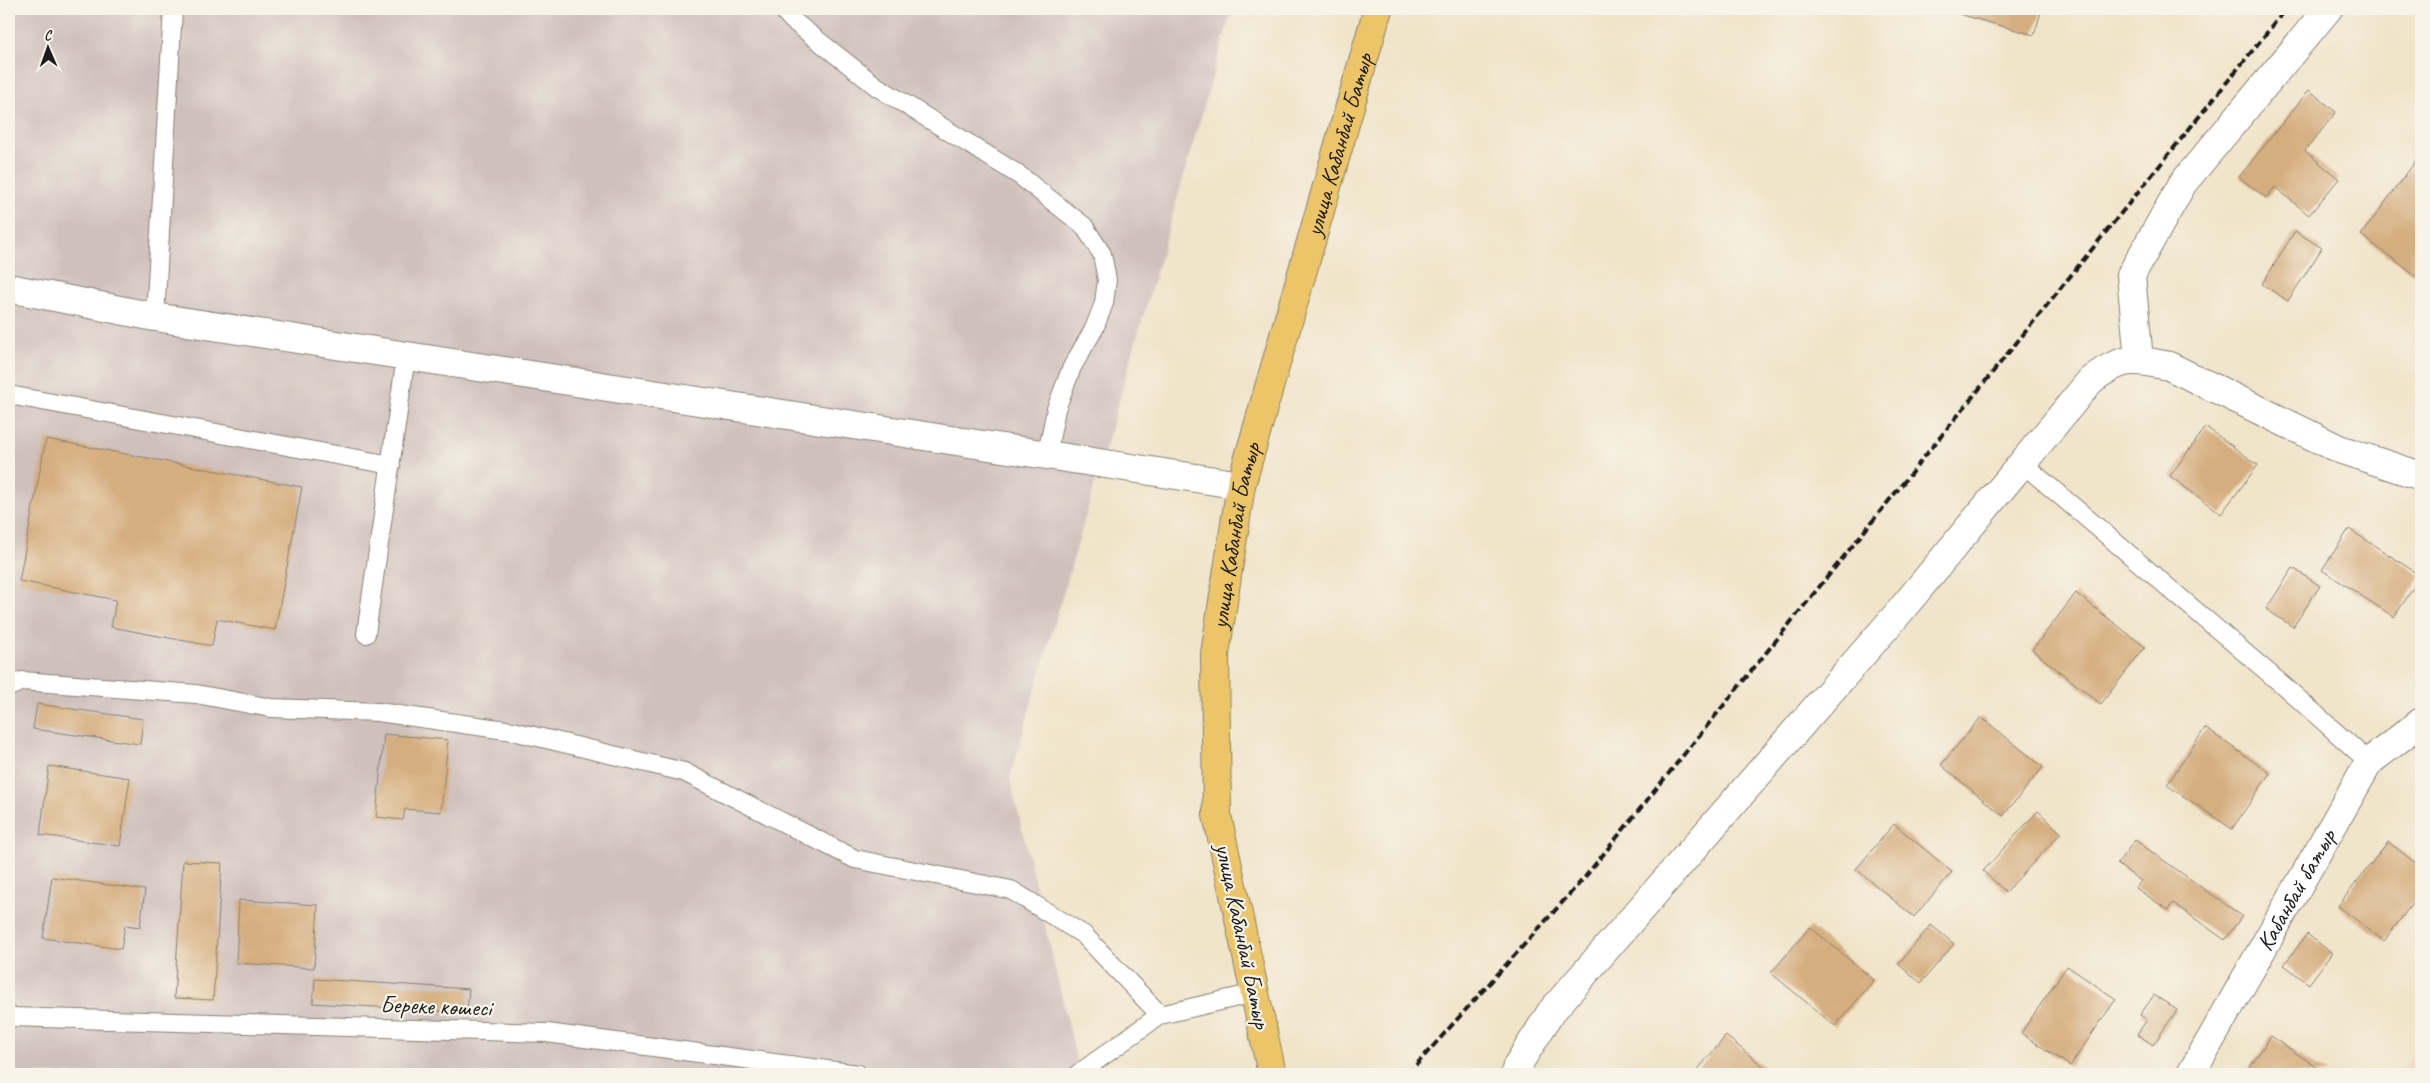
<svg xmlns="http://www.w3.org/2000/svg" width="2430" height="1083" viewBox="0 0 2430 1083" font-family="Caveat,sans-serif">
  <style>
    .built { fill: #f3d4bf }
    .industrial { fill: #cfc0bb }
    .building { fill: #d5ae7f }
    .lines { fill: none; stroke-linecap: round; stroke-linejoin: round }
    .service-casing { stroke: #868072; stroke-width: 20 }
    .minor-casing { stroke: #868072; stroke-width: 30 }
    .primary-casing { stroke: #868072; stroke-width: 30 }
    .service { stroke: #fff; stroke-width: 18 }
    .minor { stroke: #fff; stroke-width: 28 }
    .primary { stroke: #edc569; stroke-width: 28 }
    .rail { stroke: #1c1c1c; stroke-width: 4; stroke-dasharray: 8 4; stroke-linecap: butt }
    .labels { text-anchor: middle; stroke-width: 4.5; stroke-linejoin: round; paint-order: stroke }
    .street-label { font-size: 24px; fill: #1c1c1c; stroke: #f7f3e8 }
  </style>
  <rect width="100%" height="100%" fill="#f7f3e8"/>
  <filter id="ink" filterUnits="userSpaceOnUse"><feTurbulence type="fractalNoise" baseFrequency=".02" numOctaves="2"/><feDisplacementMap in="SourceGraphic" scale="10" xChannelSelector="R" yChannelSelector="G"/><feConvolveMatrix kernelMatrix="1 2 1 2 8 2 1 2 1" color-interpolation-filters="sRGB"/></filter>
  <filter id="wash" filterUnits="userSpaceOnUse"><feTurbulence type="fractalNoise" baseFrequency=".0096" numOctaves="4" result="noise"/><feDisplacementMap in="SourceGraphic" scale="20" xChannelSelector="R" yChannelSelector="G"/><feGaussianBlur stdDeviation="1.12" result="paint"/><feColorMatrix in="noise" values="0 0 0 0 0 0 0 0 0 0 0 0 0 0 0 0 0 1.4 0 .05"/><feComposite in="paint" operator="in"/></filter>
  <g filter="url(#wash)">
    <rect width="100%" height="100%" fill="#f0e4c9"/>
    <path class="built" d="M2421,1044V1074H2398Z"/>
    <path class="industrial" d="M9,9H1232L1010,778L1080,1074H9Z"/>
    <g id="blocks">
      <path class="building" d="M1941,9H2042L2034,35Z
        M2309,90L2336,112L2305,151L2339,179L2309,215L2275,187L2266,198L2239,177Z
        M2421,154V280L2361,235Z
        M2295,231L2322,248L2288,301L2262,284Z
        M2206,427L2258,465L2221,514L2170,476Z
        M46,439L302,487L275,630L217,619L212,646L111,627L116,600L19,581Z
        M2349,529L2421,576L2394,617L2322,570Z
        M2293,568L2320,586L2293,627L2266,609Z
        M2076,593L2145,647L2101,704L2032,650Z
        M37,704L143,719L140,744L33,729Z
        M1981,717L2043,767L2003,816L1941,765Z
        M2205,728L2270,773L2232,829L2167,785Z
        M384,734L448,740L441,812L405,809L403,820L376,817Z
        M49,766L130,778L120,846L40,835Z
        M2038,811L2061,833L2006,892L1983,871Z
        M1894,824L1952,872L1914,917L1856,869Z
        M2135,840L2242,916L2225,940L2173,903L2168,910L2136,888L2141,881L2117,864Z
        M2388,842L2421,867V892L2384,941L2338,906Z
        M183,861L222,863L213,1000L174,998Z
        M52,877L145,890L140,927L125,925L121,949L43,938Z
        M239,900L318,905L314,968L236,963Z
        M1931,925L1954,944L1921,983L1898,964Z
        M1810,927L1874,980L1835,1026L1771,973Z
        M2307,934L2332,953L2309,984L2284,965Z
        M2067,966L2116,999L2070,1066L2021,1033Z
        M315,979L469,989L467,1013L313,1003Z
        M2154,995L2177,1010L2153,1045L2137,1034L2147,1020L2140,1015Z
        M1726,1036L1773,1074H1694Z
        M2271,1036L2327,1074H2245Z"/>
    </g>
  </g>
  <g filter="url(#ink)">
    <use href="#blocks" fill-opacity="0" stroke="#868072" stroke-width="1"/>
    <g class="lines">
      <defs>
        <path id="service" d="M782,9L792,20L876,86L1019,175L1084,226L1102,254L1107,280L1104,303L1094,329L1072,367L1056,409L1047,455
          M155,317L173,9
          M9,395L391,465
          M2022,463L2284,686L2369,762
          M366,634L406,356
          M9,687L22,681L196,694L271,708L378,712L513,731L684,772L855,859L1011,890L1084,935L1160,1015
          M9,1017L547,1033L858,1074
          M1078,1074L1160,1015L1255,993"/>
        <g id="minor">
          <path d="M9,288L155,317L1241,485"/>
          <path d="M2139,360L2131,275L2183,183L2328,9"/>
          <path d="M1515,1074L1517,1066L1551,1012L1901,610L2091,380C2122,357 2132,358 2169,366L2339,449L2421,476"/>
          <path id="s1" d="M2191,1074L2369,762L2421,722"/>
        </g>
        <g id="primary">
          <path id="s2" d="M1272,1074L1217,815L1215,654L1241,485L1378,9"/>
        </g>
      </defs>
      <use href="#service" class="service-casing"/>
      <use href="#minor" class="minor-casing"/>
      <use href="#primary" class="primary-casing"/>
      <use href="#service" class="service"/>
      <use href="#minor" class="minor"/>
      <use href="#primary" class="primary"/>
      <path class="rail" d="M1408,1074L1585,877L2286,9"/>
    </g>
  </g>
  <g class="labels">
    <g class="street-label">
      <text dy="8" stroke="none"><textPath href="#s2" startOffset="951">улица Кабанбай Батыр</textPath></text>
      <text dy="8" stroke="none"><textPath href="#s2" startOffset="546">улица Кабанбай Батыр</textPath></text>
      <text dy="8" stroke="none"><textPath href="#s1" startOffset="212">Кабанбай батыр</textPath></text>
      <text transform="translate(1243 936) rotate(78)" y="8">улица Кабанбай Батыр</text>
      <text transform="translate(436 1006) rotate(2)" y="8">Береке көшесі</text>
    </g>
  </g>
  <rect width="2430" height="1083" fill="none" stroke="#f7f3e8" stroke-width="30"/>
  <g transform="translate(48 48) rotate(358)" stroke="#f7f3e8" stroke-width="4" paint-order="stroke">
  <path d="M0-4L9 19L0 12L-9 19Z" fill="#1c1c1c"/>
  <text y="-8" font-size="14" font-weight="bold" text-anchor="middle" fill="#1c1c1c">С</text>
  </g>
</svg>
